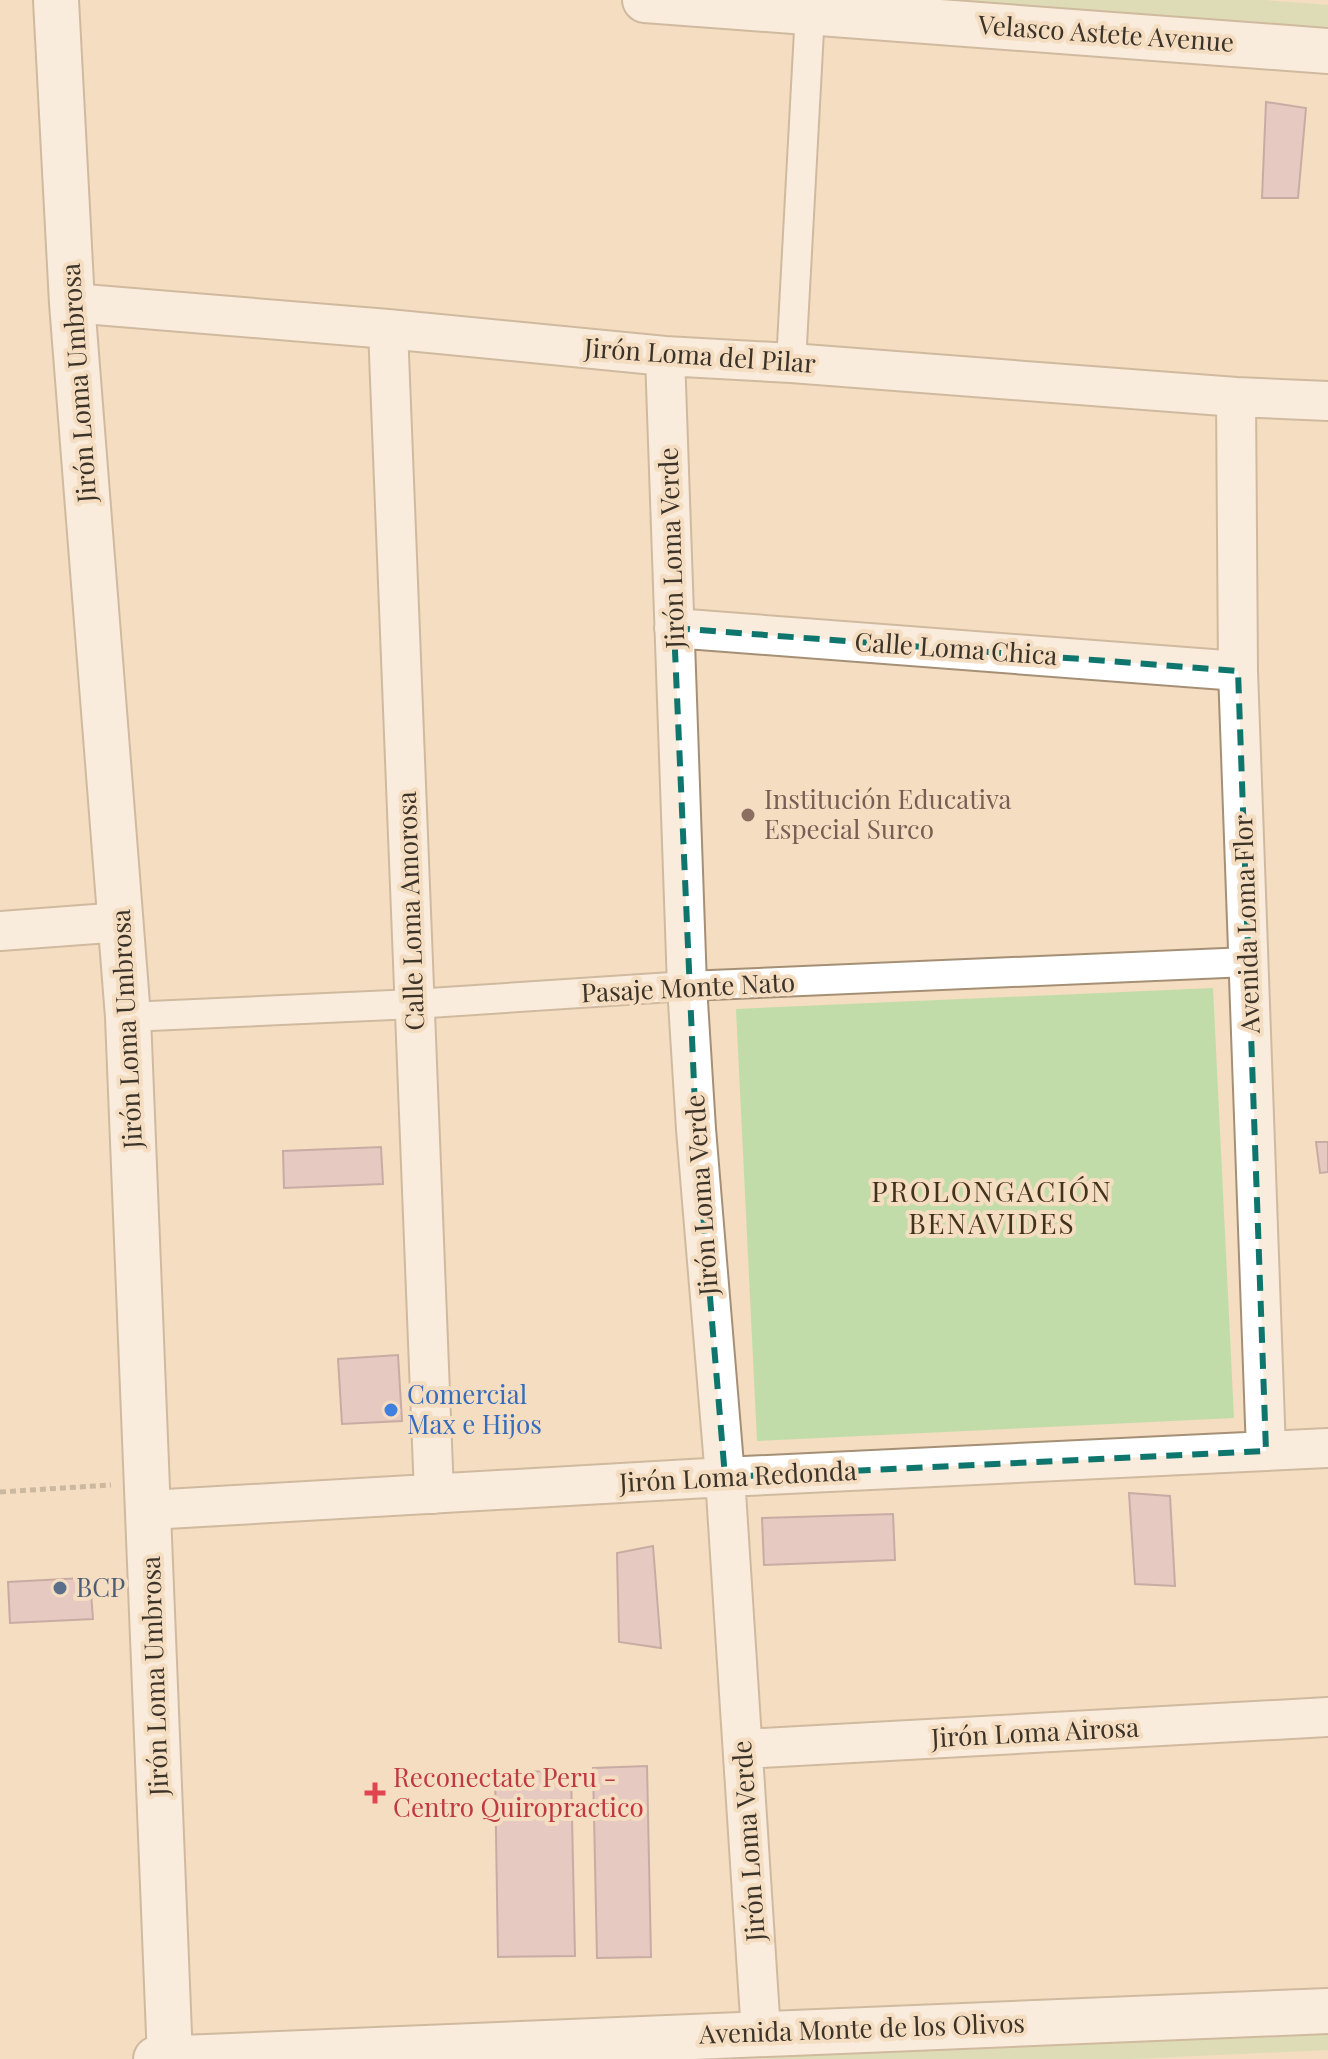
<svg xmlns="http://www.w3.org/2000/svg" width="1328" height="2059" viewBox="0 0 1328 2059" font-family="'Playfair Display',serif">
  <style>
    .green { fill: #c2dca9 }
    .building { fill: #d5b2bf; stroke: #93727f; stroke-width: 2 }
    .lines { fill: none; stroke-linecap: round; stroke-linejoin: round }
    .pedestrian-casing { stroke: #a59076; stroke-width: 32 }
    .minor-casing { stroke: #a59076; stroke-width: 42 }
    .tertiary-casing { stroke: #a59076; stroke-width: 48 }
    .secondary-casing { stroke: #a59076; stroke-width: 48 }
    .path { stroke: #9b8a77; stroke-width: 5; stroke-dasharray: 6 4; stroke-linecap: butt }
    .pedestrian { stroke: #fff; stroke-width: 28 }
    .minor { stroke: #fff; stroke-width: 38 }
    .tertiary { stroke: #fff; stroke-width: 44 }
    .secondary { stroke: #fff; stroke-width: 44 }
    .marked { fill: none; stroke: #0f766e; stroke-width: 6; stroke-dasharray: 16 10; stroke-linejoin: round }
    .education-dot { fill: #8d6e63; stroke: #f4ddc1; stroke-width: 3 }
    .shop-dot { fill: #3f7fe0; stroke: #f4ddc1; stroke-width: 3 }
    .service-dot { fill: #5c6f8a; stroke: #f4ddc1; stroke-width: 3 }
    .health-dot { fill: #e0444e; stroke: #f4ddc1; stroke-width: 3 }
    .labels { text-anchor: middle; stroke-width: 8; stroke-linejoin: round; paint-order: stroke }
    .street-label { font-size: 26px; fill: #3b3228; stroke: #f4ddc1 }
    .education-label { font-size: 26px; fill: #785e54; stroke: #f4ddc1; text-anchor: start }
    .shop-label { font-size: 26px; fill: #366cbe; stroke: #f4ddc1; text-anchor: start }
    .service-label { font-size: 26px; fill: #4e5e75; stroke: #f4ddc1; text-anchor: start }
    .health-label { font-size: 26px; fill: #be3a42; stroke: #f4ddc1; text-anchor: start }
    .neighbourhood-label { font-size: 28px; letter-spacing: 2px; fill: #43321b; stroke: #f4ddc1 }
  </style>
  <rect width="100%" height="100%" fill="#f4ddc1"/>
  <path class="green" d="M875,0H1265L1328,5V34Z
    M1213,988L1234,1418L757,1441L736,1009Z
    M1328,2030V2050L1133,2059H624Z"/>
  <path class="building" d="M1266,102L1306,108L1298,198H1262Z
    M1316,1142H1328V1172L1320,1173Z
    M381,1147L383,1184L284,1188L283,1151Z
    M398,1355L402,1421L342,1424L338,1359Z
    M1129,1493L1170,1496L1175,1586L1135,1584Z
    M893,1514L895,1560L764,1565L762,1518Z
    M653,1546L661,1648L619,1642L617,1553Z
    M82,1578V1594L91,1593L93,1619L10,1623L8,1582Z
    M647,1766L651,1957L597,1958L593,1768Z
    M571,1771L575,1956L498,1957L495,1772Z"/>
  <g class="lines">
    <defs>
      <path id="pedestrian" d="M791,363L810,12
        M128,1017L414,1004L687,986L1248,962"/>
      <path id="minor" d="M72,303L388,329L665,356L791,363L1236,397L1328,401
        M388,329L434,1494
        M665,356L687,986L696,1129L725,1477L761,2033
        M1236,397L1238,671L1266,1451
        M674,628L1238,671
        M0,931L122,922
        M149,1510L725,1477L1328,1448
        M743,1749L1328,1717"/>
      <path id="tertiary" d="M56,0L72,303L128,1017L170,2059
        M156,2059L1328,2011"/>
      <path id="secondary" d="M645,0L1328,51"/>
    </defs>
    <use href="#pedestrian" class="pedestrian-casing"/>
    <use href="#minor" class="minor-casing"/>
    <use href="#tertiary" class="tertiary-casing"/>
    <use href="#secondary" class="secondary-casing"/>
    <path class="path" d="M0,1492L111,1485"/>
    <use href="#pedestrian" class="pedestrian"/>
    <use href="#minor" class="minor"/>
    <use href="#tertiary" class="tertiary"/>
    <use href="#secondary" class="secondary"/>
  </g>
  <path d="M0 0H1328V2059H0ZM674,628L1238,671L1266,1451L725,1477L696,1129Z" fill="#f4ddc1" fill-opacity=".55" fill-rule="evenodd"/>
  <path class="marked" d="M674,628L1238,671L1266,1451L725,1477L696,1129Z"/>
  <circle class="education-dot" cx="748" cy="815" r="8"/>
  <circle class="shop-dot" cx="391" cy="1410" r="8"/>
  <circle class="service-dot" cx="60" cy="1588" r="8"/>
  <path class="health-dot" d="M371 1781h8v8h8v8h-8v8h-8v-8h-8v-8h8z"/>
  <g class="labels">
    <g class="street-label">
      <text transform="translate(1106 34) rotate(4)" y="9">Velasco Astete Avenue</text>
      <text transform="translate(700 356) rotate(4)" y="9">Jirón Loma del Pilar</text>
      <text transform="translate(79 383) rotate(-94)" y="9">Jirón Loma Umbrosa</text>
      <text transform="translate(672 548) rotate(-92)" y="9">Jirón Loma Verde</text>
      <text transform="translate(956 649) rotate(4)" y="9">Calle Loma Chica</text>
      <text transform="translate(411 911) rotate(-92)" y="9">Calle Loma Amorosa</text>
      <text transform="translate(1247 924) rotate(-92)" y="9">Avenida Loma Flor</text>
      <text transform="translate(688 988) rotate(-3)" y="9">Pasaje Monte Nato</text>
      <text transform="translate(127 1029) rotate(-93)" y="9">Jirón Loma Umbrosa</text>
      <text transform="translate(702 1195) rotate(-94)" y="9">Jirón Loma Verde</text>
      <text transform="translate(738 1477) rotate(-3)" y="9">Jirón Loma Redonda</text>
      <text transform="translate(155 1676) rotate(-92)" y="9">Jirón Loma Umbrosa</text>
      <text transform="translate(1035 1733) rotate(-3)" y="9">Jirón Loma Airosa</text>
      <text transform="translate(749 1841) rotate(-94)" y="9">Jirón Loma Verde</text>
      <text transform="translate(862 2029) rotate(-2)" y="9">Avenida Monte de los Olivos</text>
    </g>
    <g class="education-label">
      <text x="764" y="809">Institución Educativa<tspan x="764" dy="30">Especial Surco</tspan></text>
    </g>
    <g class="shop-label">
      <text x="407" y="1404">Comercial<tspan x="407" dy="30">Max e Hijos</tspan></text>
    </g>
    <g class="service-label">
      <text x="76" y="1597">BCP</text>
    </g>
    <g class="health-label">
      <text x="393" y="1787">Reconectate Peru -<tspan x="393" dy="30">Centro Quiropractico</tspan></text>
    </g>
    <g class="neighbourhood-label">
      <text x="992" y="1202">PROLONGACIÓN<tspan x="992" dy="32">BENAVIDES</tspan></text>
    </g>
  </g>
</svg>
